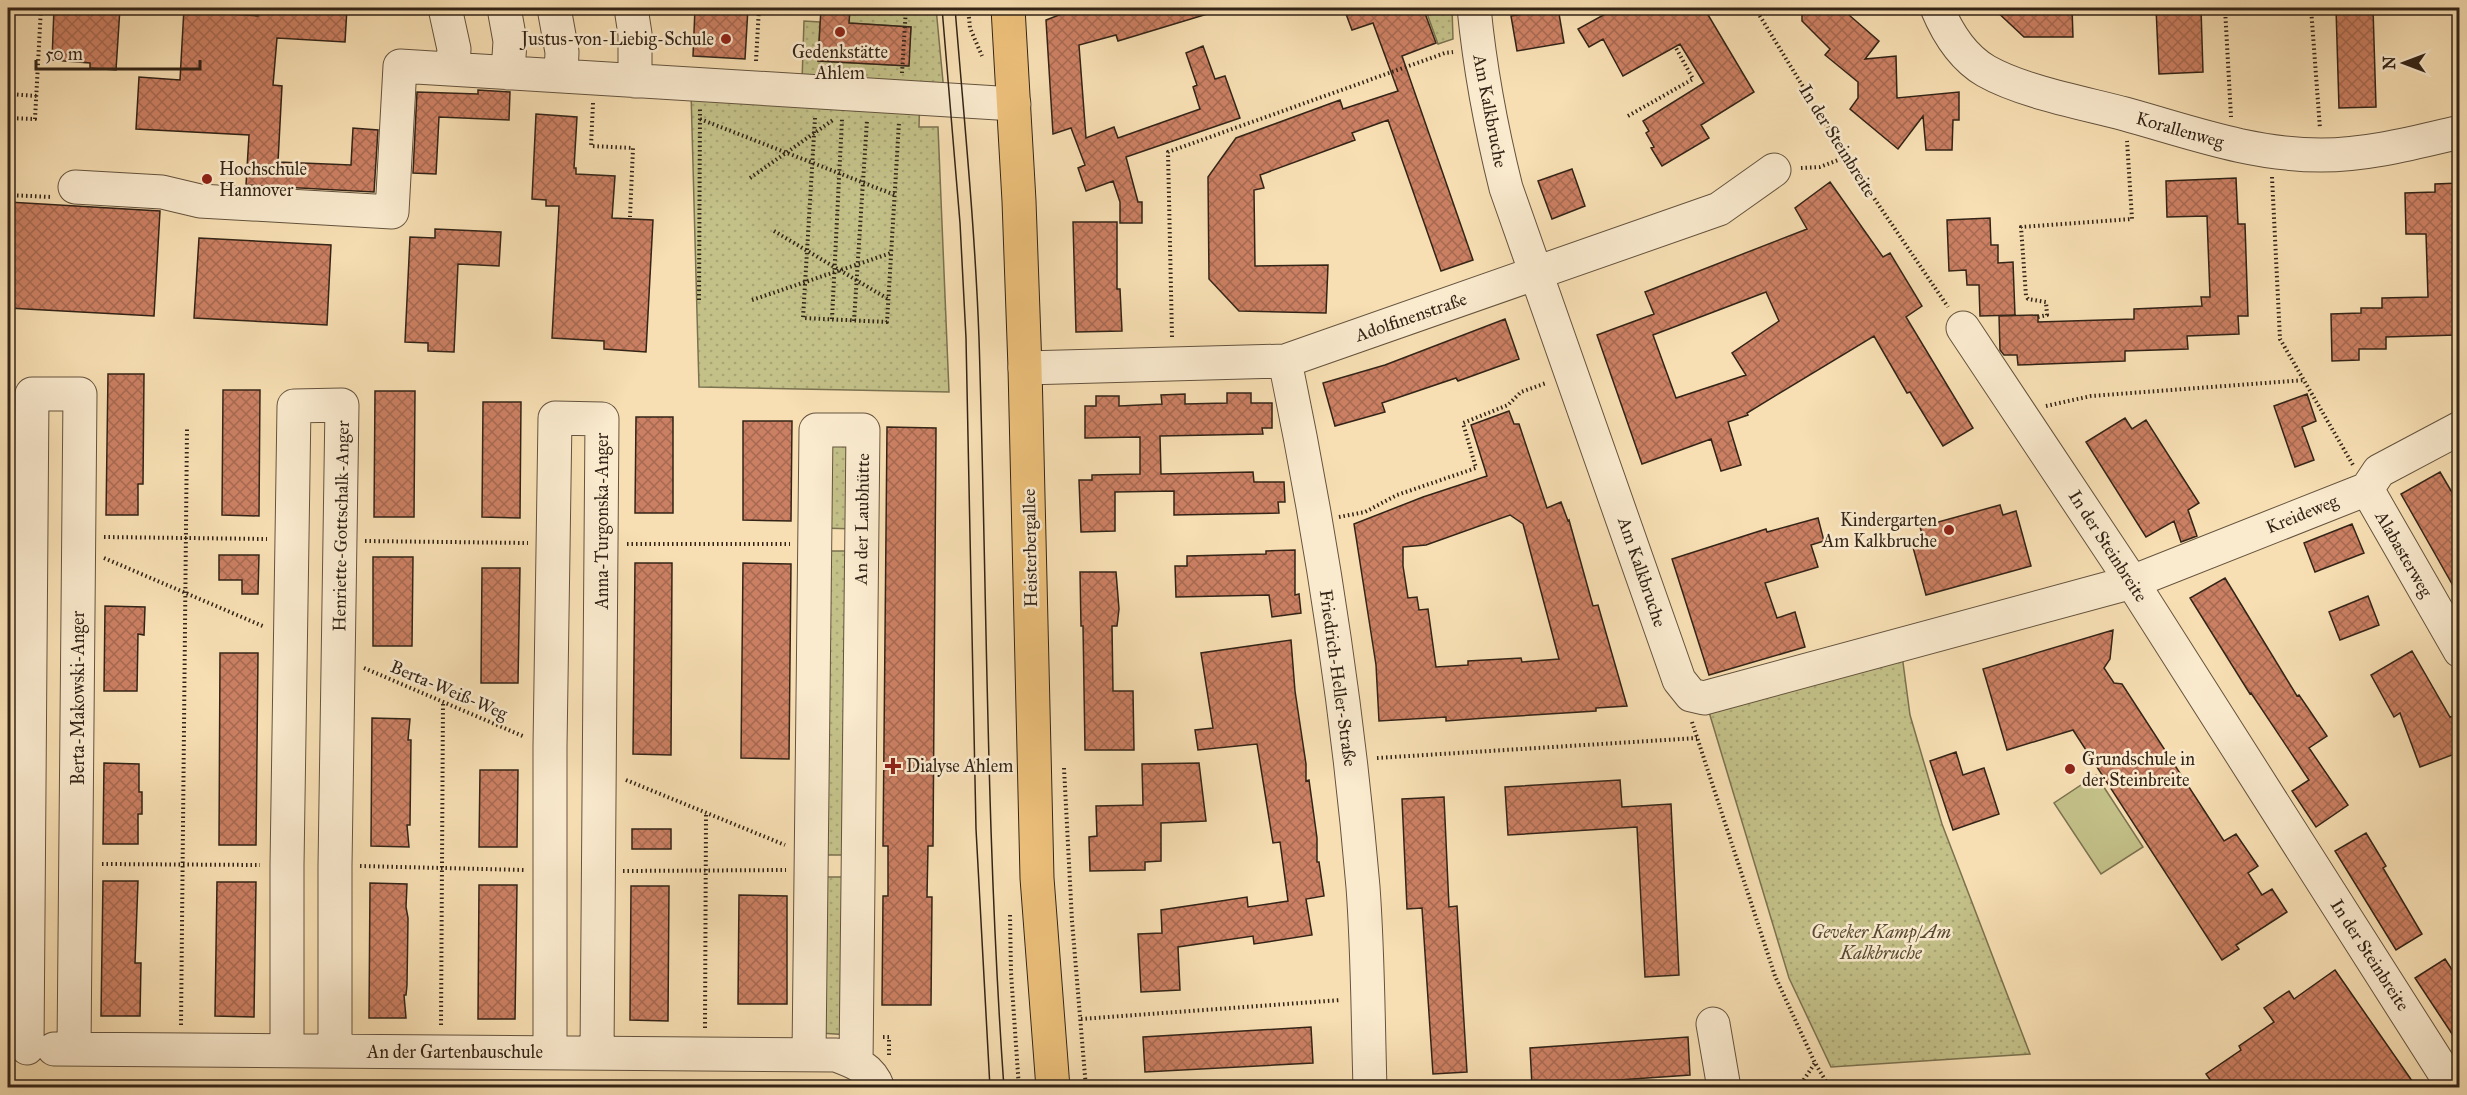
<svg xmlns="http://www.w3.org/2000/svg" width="2467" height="1095" viewBox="0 0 2467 1095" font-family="'IM FELL Great Primer',serif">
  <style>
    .grass { fill: url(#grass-dots); stroke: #7b7250; stroke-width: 1.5 }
    .pitch { fill: #c3c088; stroke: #7b7250; stroke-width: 1.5 }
    .building { fill: url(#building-cross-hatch); stroke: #332417; stroke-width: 1.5; fill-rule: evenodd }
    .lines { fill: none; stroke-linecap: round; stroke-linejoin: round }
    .minor-casing { stroke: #64533e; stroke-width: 35 }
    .major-casing { stroke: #332417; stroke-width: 35 }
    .path { stroke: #332417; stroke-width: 4; stroke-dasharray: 1.5 3; stroke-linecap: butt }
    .minor { stroke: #faeace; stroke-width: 33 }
    .major { stroke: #ecc07a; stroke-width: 33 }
    .tram { stroke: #332417; stroke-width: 1.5 }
    .poi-dot { fill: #8f2418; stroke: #faeace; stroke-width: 2 }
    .labels { text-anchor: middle; stroke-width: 5; stroke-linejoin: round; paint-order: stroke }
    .poi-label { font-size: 18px; fill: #332417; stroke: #faeace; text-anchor: start }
    .street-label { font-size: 18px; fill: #332417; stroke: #faeace }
    .park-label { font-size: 18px; font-style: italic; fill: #574b33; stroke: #faeace }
  </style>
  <defs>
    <pattern id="grass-dots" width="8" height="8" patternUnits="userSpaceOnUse" patternTransform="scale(1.5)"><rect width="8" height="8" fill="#c3c088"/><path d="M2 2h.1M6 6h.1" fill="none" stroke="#a8a575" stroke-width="1.8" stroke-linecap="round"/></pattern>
    <pattern id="building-cross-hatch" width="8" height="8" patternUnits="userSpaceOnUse" patternTransform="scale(1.5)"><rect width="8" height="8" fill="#cc8063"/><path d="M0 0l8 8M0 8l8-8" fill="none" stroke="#a66951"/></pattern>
  </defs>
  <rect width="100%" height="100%" fill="#f7dfb3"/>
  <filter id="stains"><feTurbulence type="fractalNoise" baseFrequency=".00333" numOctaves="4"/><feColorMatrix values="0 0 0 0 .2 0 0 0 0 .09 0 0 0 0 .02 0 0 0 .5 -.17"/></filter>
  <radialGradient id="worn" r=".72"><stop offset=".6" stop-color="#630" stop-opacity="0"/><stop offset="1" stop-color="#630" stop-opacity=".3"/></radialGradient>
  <path class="grass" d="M850,8H936L944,92L920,91L919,127H938L949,392L699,387L691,92L802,81L804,21L820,22L818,61L908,66L911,27L849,23Z
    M1425,8H1452L1453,39L1438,44Z
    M832,443H846L856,529L822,528Z
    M826,551H850L853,855H818Z
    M1902,655L1910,715L1942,824L2030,1054L1831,1067L1789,978L1706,702Z
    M824,877H845L850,1035L820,1033Z"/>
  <path class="pitch" d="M2096,775L2143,847L2101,874L2054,803Z"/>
  <path class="building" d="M54,8H120L116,70L90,68V63L52,60Z
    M184,8H217V13L258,16V8H347L345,42L277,38L273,85L282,86L278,162L351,165L353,128L378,130L374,192L246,185L249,135L136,129L139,77L180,80Z
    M695,8H748L745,59L693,56Z
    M821,8H850L849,23L911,27L909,66L818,61Z
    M1077,8H1213L1214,12L1118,41L1116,35L1079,45L1086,138L1114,127L1118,138L1200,109L1193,87L1197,85L1186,53L1203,46L1215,79L1225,76L1240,118L1126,157L1138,202H1142V223H1120V202L1113,181L1086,191L1078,168L1085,165L1071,128L1053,134L1046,20Z
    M1365,8H1423L1436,43L1402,56L1473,260L1441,271L1388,120L1352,133L1355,140L1260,175L1264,188L1254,190L1255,266L1328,265L1326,313L1239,311L1209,279L1208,177L1236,138L1340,100L1343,109L1398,91L1373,23L1352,30L1346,14Z
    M1558,8L1564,43L1517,51L1511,16Z
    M1616,8H1704L1754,92L1701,125L1709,138L1662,166L1651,148L1654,147L1646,133L1649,131L1643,121L1704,83L1680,44L1623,76L1603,39L1589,47L1578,29Z
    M1802,8H1849V15L1879,41L1865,59L1896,56L1897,98L1959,92V120H1953L1952,150H1926L1923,116L1898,149L1850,109L1858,98V82L1825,55L1830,49L1802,21Z
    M1993,8H2072L2073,37H2024Z
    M2156,8H2201L2203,72L2159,74Z
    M2336,8H2373L2376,107L2339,108Z
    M478,90L510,92L509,120L439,117L436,174L413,173L417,92L478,94Z
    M536,114L577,117L574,168H576V174L615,176L612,218L653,220L646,352L604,349V341L552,338L559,206H546V200L532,199Z
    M1572,169L1585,206L1552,219L1538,181Z
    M2236,178L2238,224H2245L2248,316H2238L2239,334L2187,336L2188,349L2125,351V361L2018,365L2017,355H2004L2000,350L1999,316L2038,315V322L2134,319V309L2202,306L2201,297H2210L2207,216L2167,217L2166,181Z
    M1830,182L1883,257L1890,253L1922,306L1906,317L1973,428L1943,446L1910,392L1907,393L1874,336L1747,413L1748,415L1728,422L1741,465L1721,471L1711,439L1642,464L1597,335L1654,314L1645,292L1807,229L1795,208ZM1766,292L1779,321L1732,353L1746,375L1676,398L1653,335Z
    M2460,183V296L2455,297L2456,335L2386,337V349H2359V360L2332,361L2331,314L2361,313V308H2382V298L2428,297L2426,234H2406L2405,193L2435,192V184Z
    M8,202L160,211L154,316L8,308Z
    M1990,218L1991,245H1998V263L2013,262L2015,315L1980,316L1979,285H1967L1966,270L1949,271L1947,220Z
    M1073,222H1117V289H1120L1122,331L1076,332Z
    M435,229L501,232L499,266L458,264L454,352L428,351V343L405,342L410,237L435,238Z
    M199,238L331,245L327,325L194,318Z
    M1505,319L1519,359L1458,381L1456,378L1382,403L1385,412L1335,426L1323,383L1385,365Z
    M108,374H144L143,484H138V515H106Z
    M223,390H260L259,516L222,515Z
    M375,391H415L414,517H374Z
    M1227,393H1251V403H1272V428H1262L1263,434L1160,436L1161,474L1253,472L1254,482H1284L1285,502H1278L1279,513L1174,515V491L1115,492V531L1081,532L1079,480H1092V475L1140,474V437L1085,438V406H1096V396H1119V406L1162,404L1161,395L1185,394V404L1227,403Z
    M2307,394L2316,421L2302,427L2314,460L2295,467L2274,406Z
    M483,402H521L520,518L482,517Z
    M1509,411L1514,424H1519L1547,508L1561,502L1568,521L1569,520L1593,606L1598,605L1627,706L1596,708V711L1486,718L1446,721V717L1379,721L1376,665L1354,524L1423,497L1487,476L1471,425ZM1510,515L1523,524L1559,659L1522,662L1521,658L1468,661V665L1436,667L1428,609L1419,610L1417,597L1408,598L1403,566V547L1426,545Z
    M636,417H673V513H635Z
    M2125,418L2132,429L2146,420L2199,503L2188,510L2197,536L2181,542L2174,521L2146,537L2086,442Z
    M743,421H792L791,521L743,520Z
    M887,427L936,428L933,846H928L927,897H932L931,1005H882L883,896H888V846H883Z
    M2440,472L2460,506V598L2401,494Z
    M2000,505L2003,515L2016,511L2031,566L1926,595L1911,540L1923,537L1920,527Z
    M1818,518L1824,541L1811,545L1818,567L1765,583L1777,618L1795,612L1805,647L1709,675L1672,559L1766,529L1767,532Z
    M2352,524L2364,553L2315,572L2304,543Z
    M1295,550V595L1299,594L1301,613L1272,617L1269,595L1176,597L1175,566H1187V556L1266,554V551Z
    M219,555H259L258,594H242V580H219Z
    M373,557H413L412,646H373Z
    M635,563H672L671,755L633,754Z
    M743,563L791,564L789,759L741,758Z
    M482,568H520L518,683H481Z
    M1080,572H1116L1119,609L1117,626H1112L1113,691H1133L1134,750H1085L1083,626H1081Z
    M2225,578L2297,696L2299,695L2327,736L2309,748L2348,805L2316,827L2292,791L2309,780L2251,693L2250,694L2190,598Z
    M2368,596L2379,625L2340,640L2329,612Z
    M105,606L145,607L144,635L138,634L137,691H104Z
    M2113,630L2110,659L2104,668L2114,683L2122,684L2224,841L2236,834L2258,866L2248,873L2262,895L2272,889L2287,912L2236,945L2239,949L2222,960L2073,730L2007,750L1983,669Z
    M1291,640L1295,691L1306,764V781L1309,780L1317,838V862H1319L1324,896L1306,899L1312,935L1254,944L1253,936L1178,947L1180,990L1141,992L1138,934L1162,933L1161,910L1247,897L1248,907L1288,901L1280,842L1273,843L1257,744L1198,750L1195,730L1213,728L1201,653Z
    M2412,651L2450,717L2460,714V752L2420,767L2400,713L2394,717L2371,675Z
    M220,653H258L256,845H219Z
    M372,718L410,719L408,740H411L410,825H407L409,847L371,846Z
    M1956,752L1963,775L1984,768L1999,814L1953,830L1930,761Z
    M104,763L139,764V792H142V814H138V844H103Z
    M1199,763L1206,821L1161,823V861L1145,862V870L1090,871L1089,837L1097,836L1096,806L1143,805L1142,764Z
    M480,770H518L517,847H479Z
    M1620,780L1622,807L1671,804L1679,975L1645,977L1637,827L1508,835L1505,787Z
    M1444,797L1449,907L1457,906L1467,1072L1433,1074L1422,908L1407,909L1402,799Z
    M632,829H671V849H632Z
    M2366,833L2386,866L2383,868L2422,934L2396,950L2335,851Z
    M103,881H138L135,963H141L140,1016H101Z
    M217,882H256L254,1017L215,1016Z
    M370,883L407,884L406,907L408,918L407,985L406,995H404L406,1018H369Z
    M479,885H517L515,1019H478Z
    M631,886H669L668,1021L630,1020Z
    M739,895L787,896V1004H738Z
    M2445,959L2460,982V1046L2415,978Z
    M2335,970L2417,1088H2216L2206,1074L2241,1050L2239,1046L2274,1022L2264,1008L2289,991L2294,999Z
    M1311,1027L1313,1063L1145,1072L1143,1037Z
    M1688,1037L1690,1075L1532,1086L1530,1048Z"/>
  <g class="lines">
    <defs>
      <path id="minor" d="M445,8L454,49L453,69
        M504,8L510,41L508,73
        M554,8L562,52L561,76
        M631,8L635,34V81
        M1474,8C1480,69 1491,128 1506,188L1679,680L1691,695L1704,698L2132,582L2367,489L2379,471L2460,428
        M1937,8C1947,32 1962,57 1986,71C2023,92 2084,103 2125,114C2190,132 2252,155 2321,155C2368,155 2413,143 2460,132
        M75,187L162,192L200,201L392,212L400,66L1014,104
        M1963,328L2132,582L2454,1088
        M1285,361C1321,534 1348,711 1363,887C1368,954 1368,1021 1370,1088
        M1025,368L1285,361L1719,209L1774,170
        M2367,489L2460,651
        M1713,1024L1724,1088
        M27,1048L32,394H80L74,1049
        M54,1049L836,1055C855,1062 871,1068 878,1088
        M287,1050V866L294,406L342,405L335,866V1051
        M550,1053V747L555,418L602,419L597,1053
        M809,1055L816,430H863L856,1063"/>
      <path id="major" d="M1008,8L1019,201L1025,368L1037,878L1053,1088"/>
    </defs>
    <use href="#minor" class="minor-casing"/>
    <use href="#major" class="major-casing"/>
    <path class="path" d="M18,8L41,9
      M968,8L970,28L982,56
      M1755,8L1846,157L1948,307
      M2225,8L2231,117
      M2311,8L2320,129
      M756,61L759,8
      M902,73L906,8
      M8,94L37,96
      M593,103L591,146L633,148L630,217
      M1628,116L1693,79L1676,48
      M8,118L35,119L41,8
      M815,118L803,318L887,322L899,122
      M700,119L895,195
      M1801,168L1820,167L1846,157
      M2272,177L2280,339L2353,465
      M750,178L833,120
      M8,195L52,197
      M774,231L888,299
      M699,300L700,109
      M752,300L891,253
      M2038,317L2047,315L2046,302L2028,299L2026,296L2021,227L2132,219L2127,141
      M832,319L842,119
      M854,321L867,120
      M1172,337L1168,152L1445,53L1453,52
      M2046,406L2091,396L2305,380
      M1339,517L1365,512L1397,495L1476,468L1463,423L1508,405L1521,392L1546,383
      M104,537L267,539
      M365,541L528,543
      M627,544H790
      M104,558L265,627
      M364,668L525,737
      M1692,722L1775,976L1815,1063L1830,1088
      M1377,758L1697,738
      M1064,768L1072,921L1086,1088
      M626,780L785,845
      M102,864L260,865
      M360,866L524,870
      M623,871L786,870
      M1010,915L1011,973L1019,1088
      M1081,1019L1341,1000
      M181,1025L187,428
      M441,1025L443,702
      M705,1028L706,813
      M883,1037H889V1055
      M1793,1088L1803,1081L1815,1063"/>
    <use href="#minor" class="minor"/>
    <use href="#major" class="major"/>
    <path class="tram" d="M942,8L960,223L966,338L976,829L990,1088
      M955,8C964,118 975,228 979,338C987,588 986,838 1004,1088"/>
  </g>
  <g class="poi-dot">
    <circle cx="840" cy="32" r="6"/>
    <circle cx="726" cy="39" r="6"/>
    <circle cx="207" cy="179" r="6"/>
    <circle cx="1949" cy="530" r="6"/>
    <path d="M890 757h6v6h6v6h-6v6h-6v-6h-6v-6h6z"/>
    <circle cx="2070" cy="769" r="6"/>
  </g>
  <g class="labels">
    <g class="poi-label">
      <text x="714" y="45" text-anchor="end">Justus-von-Liebig-Schule</text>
      <text x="840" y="58" text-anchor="middle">Gedenkstätte<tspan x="840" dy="21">Ahlem</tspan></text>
      <text x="219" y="175">Hochschule<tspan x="219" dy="21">Hannover</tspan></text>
      <text x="1937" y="526" text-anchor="end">Kindergarten<tspan x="1937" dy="21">Am Kalkbruche</tspan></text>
      <text x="2082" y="765">Grundschule in<tspan x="2082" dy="21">der Steinbreite</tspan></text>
      <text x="906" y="772">Dialyse Ahlem</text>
    </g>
    <g class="street-label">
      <text transform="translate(1490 111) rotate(79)" y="6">Am Kalkbruche</text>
      <text transform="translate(2180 130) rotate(16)" y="6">Korallenweg</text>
      <text transform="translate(1838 141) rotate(58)" y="6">In der Steinbreite</text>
      <text transform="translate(1411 317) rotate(-19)" y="6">Adolfinenstraße</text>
      <text transform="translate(2302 514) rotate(-22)" y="6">Kreideweg</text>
      <text transform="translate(862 519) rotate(-89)" y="6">An der Laubhütte</text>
      <text transform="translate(602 521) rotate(-90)" y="6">Anna-Turgonska-Anger</text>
      <text transform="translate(341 526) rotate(-89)" y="6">Henriette-Gottschalk-Anger</text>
      <text transform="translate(2108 546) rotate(57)" y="6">In der Steinbreite</text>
      <text transform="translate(1030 548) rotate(-91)" y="6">Heisterbergallee</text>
      <text transform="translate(2404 554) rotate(60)" y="6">Alabasterweg</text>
      <text transform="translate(1642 572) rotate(71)" y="6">Am Kalkbruche</text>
      <text transform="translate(1338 678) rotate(82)" y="6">Friedrich-Heller-Straße</text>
      <text transform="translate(449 690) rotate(23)" y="6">Berta-Weiß-Weg</text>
      <text transform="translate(78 698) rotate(-90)" y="6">Berta-Makowski-Anger</text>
      <text transform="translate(2370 955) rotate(57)" y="6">In der Steinbreite</text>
      <text x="455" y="1058">An der Gartenbauschule</text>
    </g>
    <g class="park-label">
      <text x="1881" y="938">Geveker Kamp/Am<tspan x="1881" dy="21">Kalkbruche</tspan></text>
    </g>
  </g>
  <rect width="2467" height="1095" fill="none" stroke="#f7dfb3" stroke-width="30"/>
  <rect x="9" y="9" width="2449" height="1077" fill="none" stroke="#332417" stroke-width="3"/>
  <rect x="15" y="15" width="2437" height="1065" fill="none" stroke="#332417" stroke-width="1.5"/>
  <g transform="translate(2404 63) rotate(270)" stroke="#faeace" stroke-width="4.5" paint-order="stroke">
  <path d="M0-4.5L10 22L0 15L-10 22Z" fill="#332417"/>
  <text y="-9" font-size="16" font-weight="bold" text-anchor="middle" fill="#332417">N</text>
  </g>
  <path d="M36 60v9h164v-9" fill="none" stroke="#332417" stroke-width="3"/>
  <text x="45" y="60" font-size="18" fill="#332417" stroke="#faeace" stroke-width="4.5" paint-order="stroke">50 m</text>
  <rect width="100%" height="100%" filter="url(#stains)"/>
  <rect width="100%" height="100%" fill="url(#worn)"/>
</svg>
